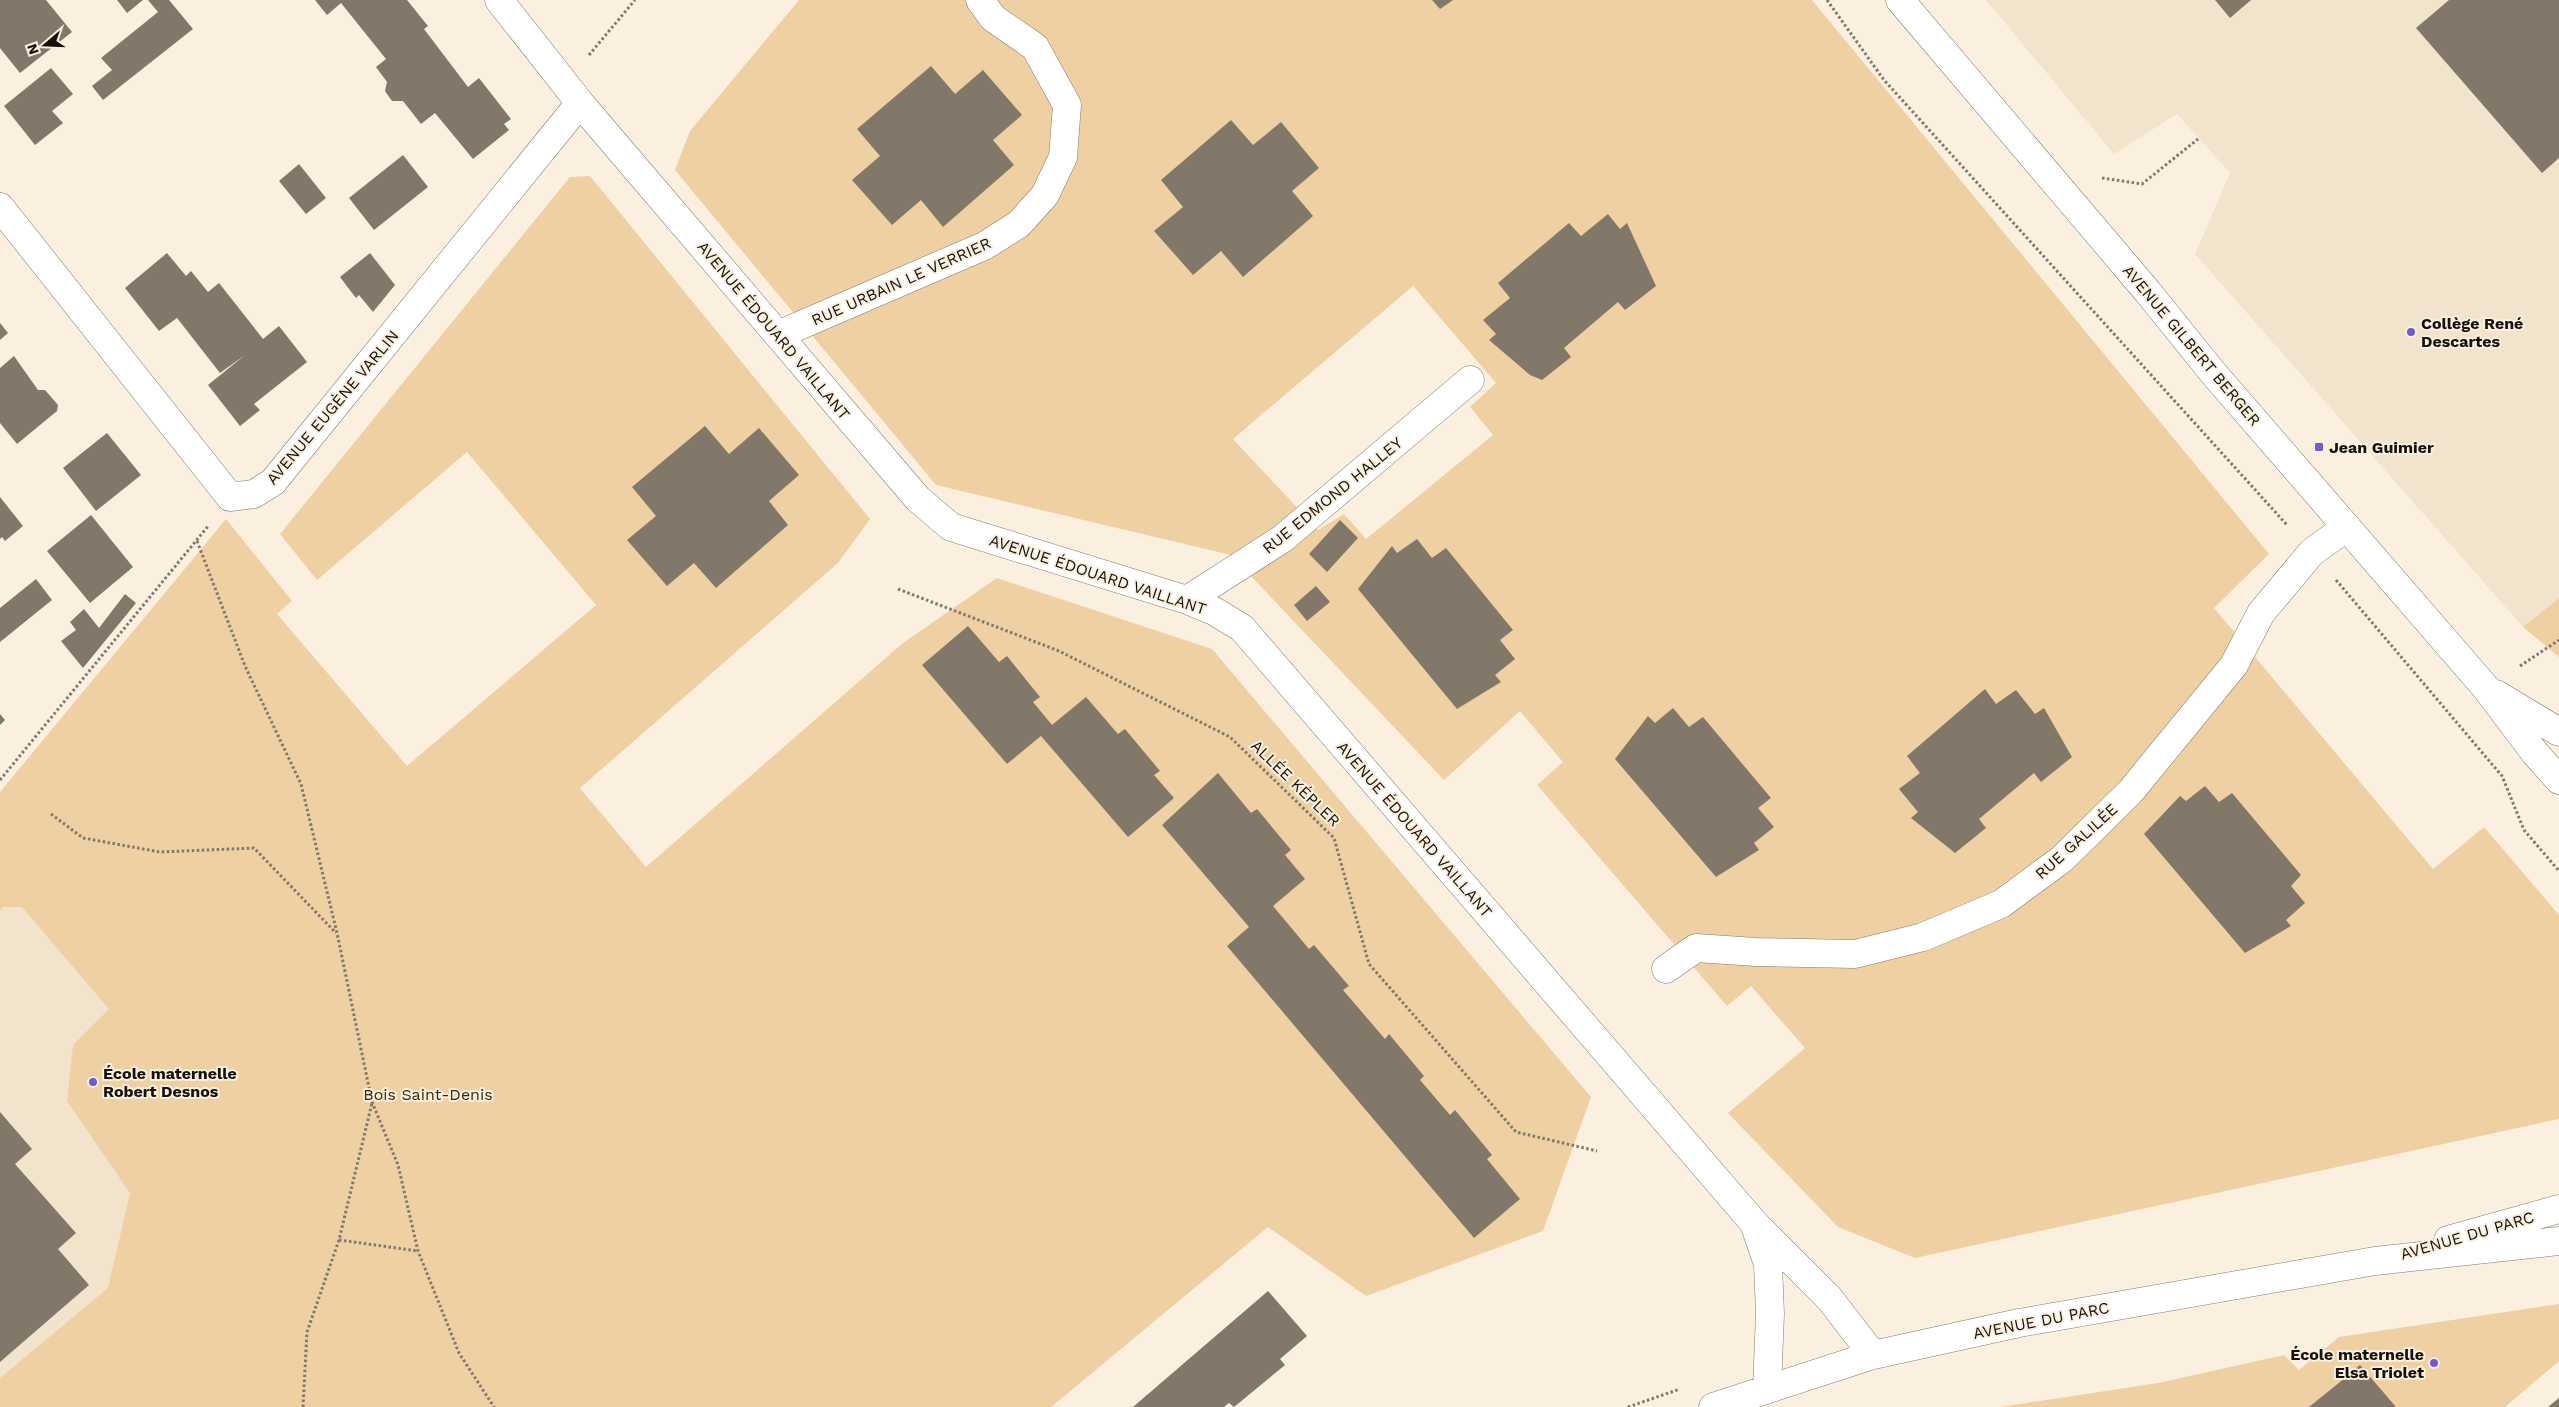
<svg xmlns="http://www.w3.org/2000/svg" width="2559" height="1407" viewBox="0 0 2559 1407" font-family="'Work Sans',sans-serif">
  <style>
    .built { fill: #f2e3cc }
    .green { fill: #eed0a3; fill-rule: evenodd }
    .building { fill: #827869 }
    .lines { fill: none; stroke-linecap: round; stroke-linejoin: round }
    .minor-casing { stroke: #847a6b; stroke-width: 29 }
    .path { stroke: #7f786d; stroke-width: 3; stroke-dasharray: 2.5 2.5; stroke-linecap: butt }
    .minor { stroke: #fff; stroke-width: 28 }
    .poi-dot { fill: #7059d3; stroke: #fbf0df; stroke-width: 2 }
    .labels { text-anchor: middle; stroke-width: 4; stroke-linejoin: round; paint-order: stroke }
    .street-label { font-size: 16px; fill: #15120c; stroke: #fbf0df }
    .poi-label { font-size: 16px; font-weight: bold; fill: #15120c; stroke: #fbf0df; text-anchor: start }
    .park-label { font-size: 16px; fill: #382708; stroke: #fbf0df }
  </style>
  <rect width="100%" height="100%" fill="#fbf0df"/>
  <path class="built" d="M1986,0H2559V598L2523,627L2195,254L2230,173L2177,114L2114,154Z
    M0,868L255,1165L0,1382Z"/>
  <path class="green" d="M799,0H1812L2269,554L2214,608L2433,869L2484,827L2559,915V1119L1915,1258L1838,1227L1728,1113L1805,1048L1751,986L1727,1006L1537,785L1563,762L1520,711L1444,780L1231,555L936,485L675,170L690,131ZM1413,286L1496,383L1470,407L1493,435L1366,539L1344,514L1318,530L1233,439Z
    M590,176L870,519L838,563L580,788L646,867L903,643L997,578L1212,649L1591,1097L1543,1231L1366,1296L1268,1227L1051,1407H0V1378L108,1288L130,1193L67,1101L73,1045L109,1009L22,907H3L0,911V792L226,519L292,601L277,614L407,766L596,605L467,452L317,580L280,534L570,177Z
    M2559,598V657L2523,627Z
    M2559,1304V1361L2505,1407H2000L2158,1383L2284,1355L2299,1370L2339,1337Z"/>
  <path class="building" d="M0,0H46L72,32L20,73L0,48Z
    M117,0H143L127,13Z
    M148,0H169L193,29L103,100L92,86L112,70L101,58L158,12Z
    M315,0H407L428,26L424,29L468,87L479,78L511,119L504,124L509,130L473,159L435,113L421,124L403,101H392L385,91L387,82L376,67L386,59L341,3L327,15Z
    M1432,0H1453L1440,9Z
    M2215,0H2251L2230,18Z
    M2449,0H2559V158L2542,173L2416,28Z
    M931,66L955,94L983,70L1022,115L993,140L1014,165L943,227L921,200L892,225L852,180L880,156L857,129Z
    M51,68L73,94L52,111L63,123L35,145L4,106Z
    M1231,120L1253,145L1281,122L1319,168L1292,191L1313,216L1243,277L1221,251L1193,275L1154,231L1183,207L1161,180Z
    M403,155L428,187L374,230L349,198Z
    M299,164L326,198L306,214L279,181Z
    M1608,214L1620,229L1627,223L1656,286L1625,310L1618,302L1564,348L1571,357L1542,380L1530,375L1489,340L1496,334L1483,320L1510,298L1498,283L1569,223L1581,236Z
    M167,253L186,276L191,271L208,292L219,283L263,339L279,326L307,362L254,404L260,410L240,426L208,385L245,355L220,373L177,318L159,331L125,288Z
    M370,253L395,285L373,312L359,295L356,298L340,277Z
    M0,323L8,333L0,340Z
    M14,356L38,390H45L58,405L57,411L17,444L0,423V368Z
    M705,426L729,454L759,428L799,475L769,501L788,525L716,588L694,563L667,586L627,540L656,516L632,487Z
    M107,433L141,475L96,511L63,468Z
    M0,497L23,526L5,541L2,537L0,539Z
    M91,515L133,567L90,603L47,551Z
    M1340,520L1358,538L1327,572L1309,554Z
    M1417,539L1432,558L1446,548L1513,630L1500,640L1515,659L1495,675L1501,682L1457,709L1358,589L1392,546L1397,553Z
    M36,579L52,600L0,642V608Z
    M1316,586L1330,602L1307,621L1294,605Z
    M125,594L136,603L83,668L61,641L76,630L70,622L84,609L99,628Z
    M968,626L999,662L1007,656L1040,697L1033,702L1052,725L1086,697L1118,734L1125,729L1160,771L1154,775L1174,798L1128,837L1041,736L1007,764L922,665Z
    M1985,689L1996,704L2016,690L2035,714L2044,708L2072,757L2041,782L2034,773L1979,819L1986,828L1955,853L1911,818L1918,812L1899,789L1920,773L1907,756Z
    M1673,708L1689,727L1703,717L1771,798L1758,808L1774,827L1754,843L1759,850L1716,877L1615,759L1648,716L1655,723Z
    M0,714L5,720L0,725Z
    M1218,773L1251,813L1257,809L1291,850L1285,855L1305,879L1273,906L1309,949L1314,945L1349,986L1343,990L1385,1039L1389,1034L1424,1076L1420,1080L1450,1115L1455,1110L1492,1155L1487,1159L1520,1199L1474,1238L1227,946L1249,927L1162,825Z
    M2205,786L2219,802L2232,793L2301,875L2291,886L2305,903L2286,920L2291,926L2245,953L2144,834L2180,796L2186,801Z
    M0,1112L32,1149L15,1164L76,1233L58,1249L89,1285L0,1362Z
    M1268,1291L1307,1336L1280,1359L1285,1365L1234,1407L1229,1403L1224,1407H1133Z
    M2360,1365L2396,1407H2309L2340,1382Z
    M2559,1398V1407H2548Z"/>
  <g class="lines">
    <defs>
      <path id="minor" d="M499,0L580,103L918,499L951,527L1187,600L1214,611L1242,628L1754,1223L1829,1298L1873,1355
        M1900,0L2147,291L2214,374L2486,688L2535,753L2559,780
        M0,207L230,497L254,494L273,482L580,103
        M778,335L984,246L1019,224L1045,195L1063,157L1067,105L1035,47L993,18L980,0
        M1187,600L1282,539L1470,380
        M2496,694L2559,732
        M1666,969L1696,948L1756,952L1855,954L1923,937L2001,904L2062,859L2131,791L2234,665L2261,613L2312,552L2347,527
        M1756,1229L1768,1264L1770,1314L1767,1389
        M2448,1240L2559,1209
        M1713,1407L1873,1355L2019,1323L2375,1261L2559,1241"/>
    </defs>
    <use href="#minor" class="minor-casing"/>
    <path class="path" d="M1827,0L1884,80L2287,525
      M589,55L635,0
      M2102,178L2142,184L2198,139
      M197,541L245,666L301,784L337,933L372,1102L398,1165L418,1251L459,1353L494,1407
      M2336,580L2502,776L2524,830L2559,871
      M898,589L1059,651L1230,737L1334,838L1369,964L1516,1132L1597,1151
      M2520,666L2559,640
      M0,780L209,525
      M51,814L83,838L160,852L254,848L336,933
      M339,1240L418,1251
      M303,1407L307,1332L339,1240L372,1103
      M1628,1407L1680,1389"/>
    <use href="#minor" class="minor"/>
  </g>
  <g class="poi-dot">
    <circle cx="2411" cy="332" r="5"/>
    <rect x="2314" y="442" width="10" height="10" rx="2.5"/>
    <circle cx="93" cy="1082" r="5"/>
    <circle cx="2434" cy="1363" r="5"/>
  </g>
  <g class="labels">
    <g class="street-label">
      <text transform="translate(901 281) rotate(-24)" y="6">RUE URBAIN LE VERRIER</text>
      <text transform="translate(774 330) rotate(50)" y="6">AVENUE ÉDOUARD VAILLANT</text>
      <text transform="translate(2192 345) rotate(50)" y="6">AVENUE GILBERT BERGER</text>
      <text transform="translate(332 407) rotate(-50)" y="6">AVENUE EUGÈNE VARLIN</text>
      <text transform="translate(1332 495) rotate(-39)" y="6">RUE EDMOND HALLEY</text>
      <text transform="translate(1098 574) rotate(18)" y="6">AVENUE ÉDOUARD VAILLANT</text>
      <text transform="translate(1296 783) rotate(44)" y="6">ALLÉE KÉPLER</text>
      <text transform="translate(1415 829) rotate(49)" y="6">AVENUE ÉDOUARD VAILLANT</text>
      <text transform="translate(2076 841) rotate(-42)" y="6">RUE GALILÉE</text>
      <text transform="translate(2467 1235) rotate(-16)" y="6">AVENUE DU PARC</text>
      <text transform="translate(2041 1320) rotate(-11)" y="6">AVENUE DU PARC</text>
    </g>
    <g class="poi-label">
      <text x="2421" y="329">Collège René<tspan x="2421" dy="18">Descartes</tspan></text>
      <text x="2329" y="453">Jean Guimier</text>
      <text x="103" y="1079">École maternelle<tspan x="103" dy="18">Robert Desnos</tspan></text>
      <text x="2424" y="1360" text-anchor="end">École maternelle<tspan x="2424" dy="18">Elsa Triolet</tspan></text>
    </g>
    <g class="park-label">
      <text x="428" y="1100">Bois Saint-Denis</text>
    </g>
  </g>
  <g transform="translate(45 45) rotate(251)" stroke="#fbf0df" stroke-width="4" paint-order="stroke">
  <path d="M0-4L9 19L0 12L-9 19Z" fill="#15120c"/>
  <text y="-8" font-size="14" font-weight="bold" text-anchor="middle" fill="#15120c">N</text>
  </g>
</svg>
